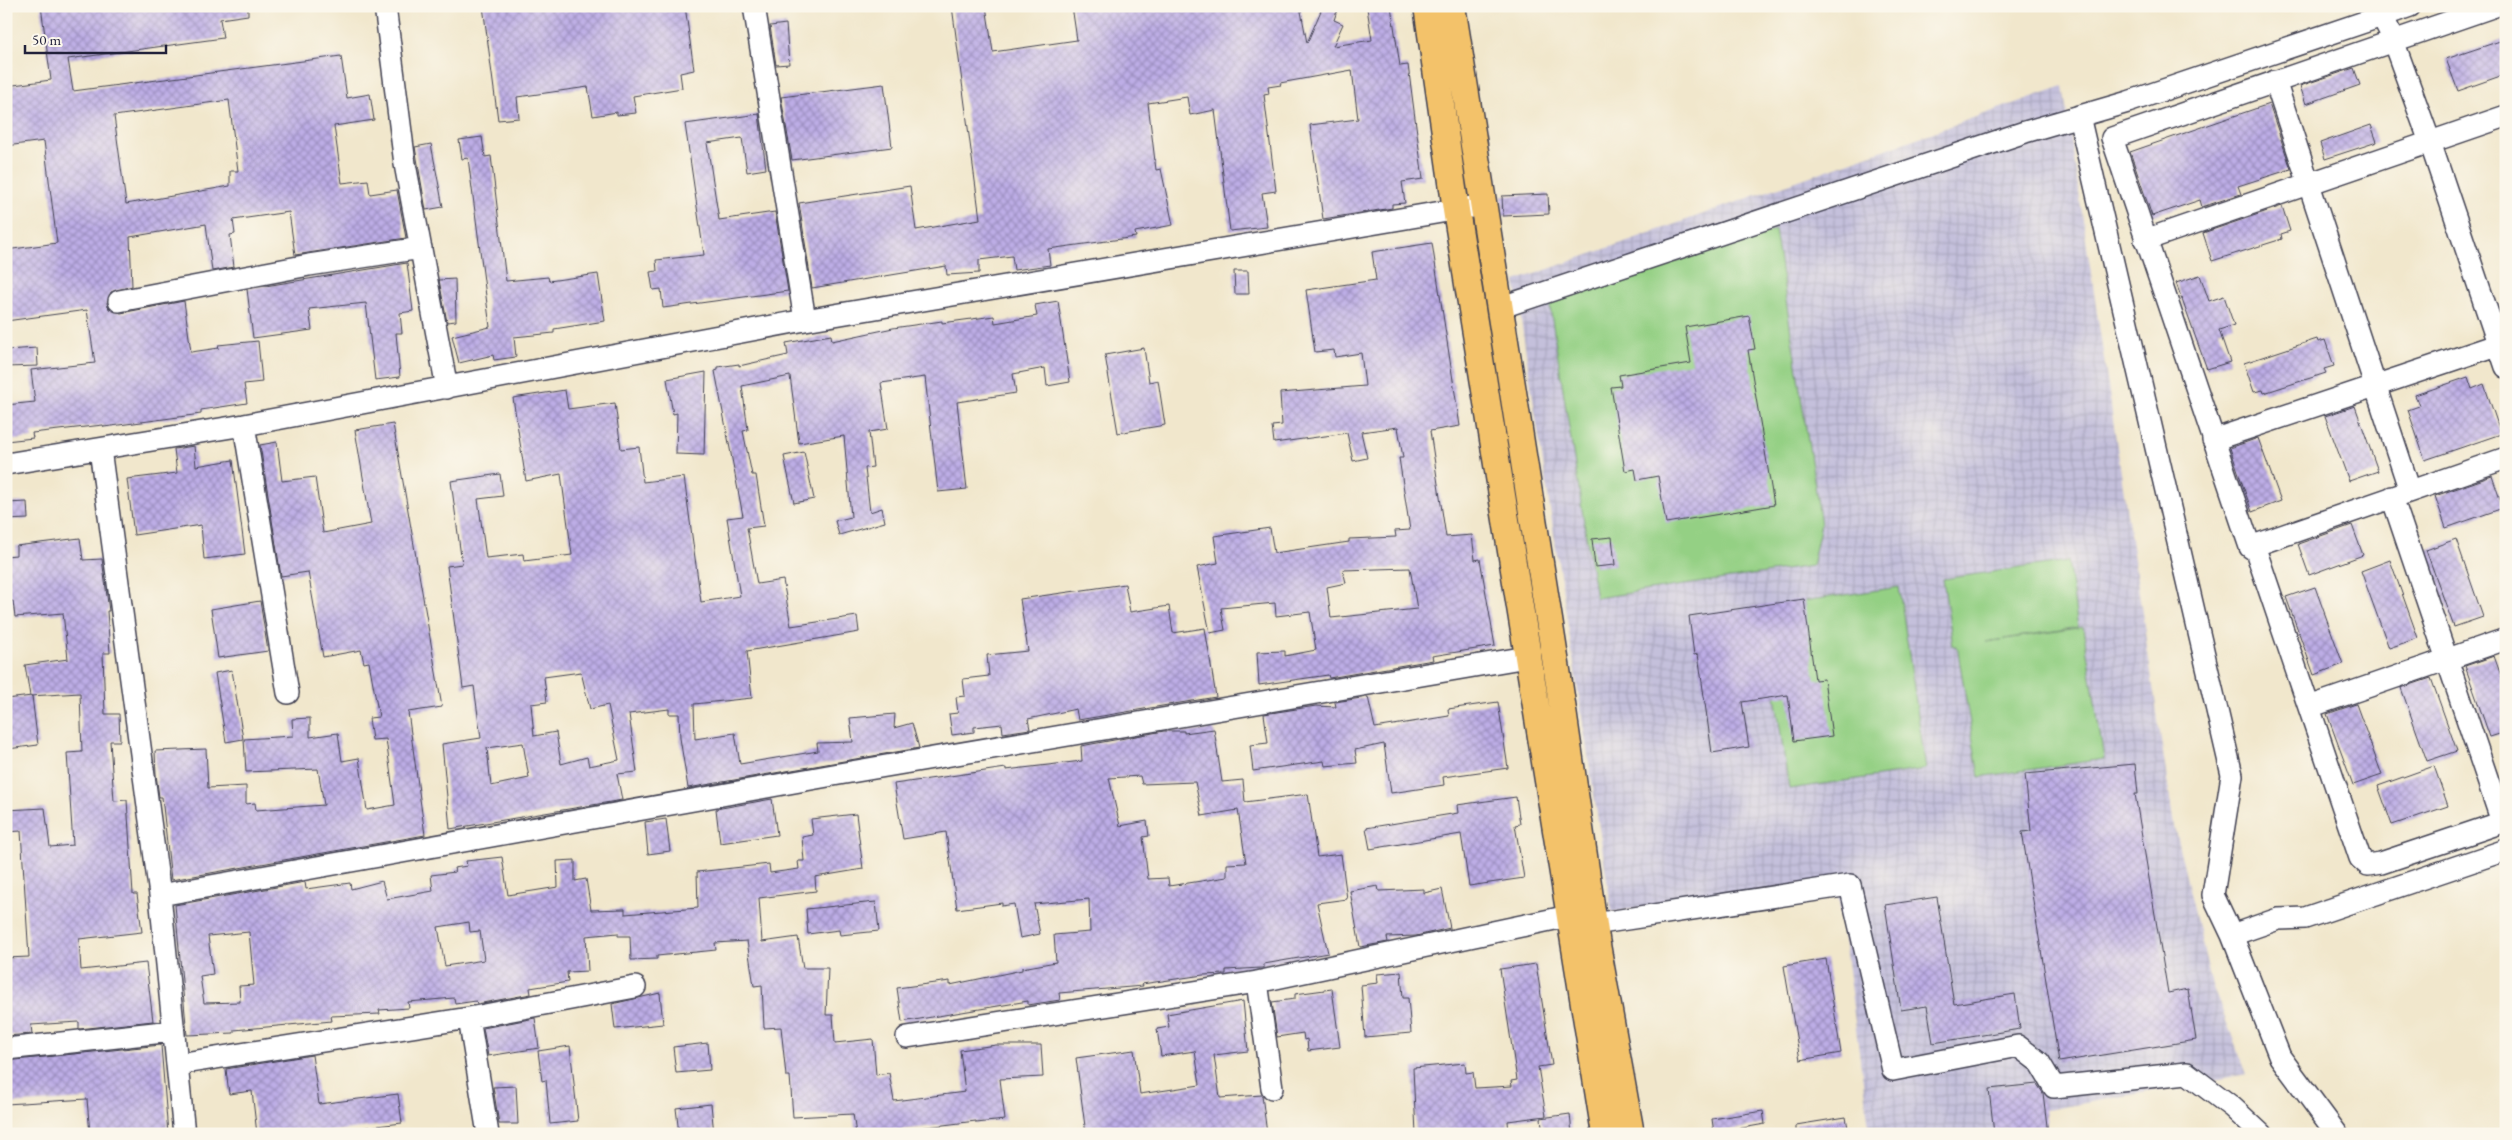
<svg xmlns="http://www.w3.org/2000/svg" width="2512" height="1140" viewBox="0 0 2512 1140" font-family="'EB Garamond',serif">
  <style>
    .industrial { fill: url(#industrial-grid) }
    .green { fill: #94d084; stroke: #5b7960 }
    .building { fill: url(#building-cross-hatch); fill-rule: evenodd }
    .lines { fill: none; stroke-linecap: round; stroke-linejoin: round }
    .minor-casing { stroke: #414051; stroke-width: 24 }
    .major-casing { stroke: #414051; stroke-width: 29 }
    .minor { stroke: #fff; stroke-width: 21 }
    .major { stroke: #f3c26a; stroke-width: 26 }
  </style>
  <defs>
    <pattern id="industrial-grid" width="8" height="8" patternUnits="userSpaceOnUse" patternTransform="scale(1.25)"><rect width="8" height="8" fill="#c4c0db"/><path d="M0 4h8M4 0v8" fill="none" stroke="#a8a5bd"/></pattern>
    <pattern id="building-cross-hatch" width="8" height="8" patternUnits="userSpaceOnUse" patternTransform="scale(1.25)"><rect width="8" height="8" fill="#bdade6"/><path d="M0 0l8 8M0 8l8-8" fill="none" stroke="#998cbc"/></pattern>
  </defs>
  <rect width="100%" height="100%" fill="#fbf7ec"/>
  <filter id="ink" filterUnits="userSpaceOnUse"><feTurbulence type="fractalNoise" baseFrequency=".02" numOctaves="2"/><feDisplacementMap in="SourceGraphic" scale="10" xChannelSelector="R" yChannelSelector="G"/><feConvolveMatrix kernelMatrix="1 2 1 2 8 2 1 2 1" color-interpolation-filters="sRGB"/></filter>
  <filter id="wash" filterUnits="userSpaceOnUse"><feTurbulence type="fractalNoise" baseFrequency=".0096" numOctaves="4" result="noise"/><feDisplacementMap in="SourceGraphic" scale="20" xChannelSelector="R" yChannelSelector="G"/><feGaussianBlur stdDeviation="1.12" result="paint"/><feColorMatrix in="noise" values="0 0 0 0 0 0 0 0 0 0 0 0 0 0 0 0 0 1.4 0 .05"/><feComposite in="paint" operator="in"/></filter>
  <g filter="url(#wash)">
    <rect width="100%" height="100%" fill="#f1e7cc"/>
    <path class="industrial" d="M2063,86L2174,826L2212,985L2247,1074L1996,1119L2004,1134H1870L1836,880L1612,912L1515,281Z"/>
    <path class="green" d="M1775,230L1821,524L1812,566L1596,598L1549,301Z
      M2068,561L2078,627L1986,642L2083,627L2104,759L1979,777L1957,646H1953L1943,579Z
      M1899,587L1926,769L1789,789L1762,607Z"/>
    <g id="blocks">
      <path class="building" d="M41,6H248V15L220,19L223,38L68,59L73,91L341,56L347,98L370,94L374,120L334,126L342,183L368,180L370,194L397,190L406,238L295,255L289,212L233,220L235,234L230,235L234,267L212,271L206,224L130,237L132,286L111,292L107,303L109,309L121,313L184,301L191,352L219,348L218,345L258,341L262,382L244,384L247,403L201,410V414L104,427L103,425L32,433L33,438L6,441V405L35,402L31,370L95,363L87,310L6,321V250L57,243L44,141L6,146V86L51,80ZM229,100L238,171H230V186L126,204L114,116Z
        M483,6H685L694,70L680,73L682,88L633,96L636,113L617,115V112L593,116L588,87L517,97L519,118L498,120Z
        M952,6H986L993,52L1077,40L1072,6H1300L1307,43L1323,6H1325L1337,11L1334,20L1343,24L1333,46L1372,40L1367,8L1391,6L1400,66L1408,65L1423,179L1402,182L1405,203L1392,204V208L1323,219L1310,125L1358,119L1352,70L1280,83L1281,85L1268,87L1269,94L1264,95L1276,191L1262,193L1267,227L1230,231L1215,110L1190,115L1187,97L1148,103L1156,170L1161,169L1173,225L1135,232L1136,237L1048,249L1050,265L1014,270L1012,256L979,260V273L947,275L946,266L812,288L799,203L910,186L916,230L980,219Z
        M786,24L789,64L776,65L770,26Z
        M2506,39V74L2458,91L2446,59Z
        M2354,68L2360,85L2306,104L2300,86Z
        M884,84L892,147L792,160L781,97Z
        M2269,104L2291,169L2238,186L2241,194L2202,207L2200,200L2152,216L2130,152Z
        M759,114L766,169L747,172L742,138L707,143L719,220L775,212L788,291L663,308L661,289L653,290L650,272L657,271L656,260L704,255L685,124Z
        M2371,125L2377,142L2325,159L2320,143Z
        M482,137L485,157L491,156L506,281L548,277L549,281L598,274L605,321L554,329V333L514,337L516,357L494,360L493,355L459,363L452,336L490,327L468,158L462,159L459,140Z
        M431,144L443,207L426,210L415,147Z
        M1548,194L1549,214L1503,216L1502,196Z
        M2282,206L2290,231L2281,234L2282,239L2212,261L2203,233Z
        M1432,243L1460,426L1430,431L1446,537L1472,535L1475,560L1480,559L1495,646L1432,656L1433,660L1329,678L1328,675L1259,685L1257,652L1285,651V656L1316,650L1310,612L1276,616L1275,603L1221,608L1225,630L1210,633L1197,567L1218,563L1214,536L1270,528L1274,553L1349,542V539L1396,537L1395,531L1410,530L1399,458H1403L1398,427L1361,432L1367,458L1353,461L1347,433L1274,443L1272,426L1282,425L1280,393L1365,386L1361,353L1335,357L1334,350L1315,352L1306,290L1376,280L1372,252ZM1410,568L1417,609L1331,618L1327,587L1346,583L1343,570Z
        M407,263L413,311L400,313L402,333H396L400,377L375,380L366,303L309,309L312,330L253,338L247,289Z
        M1234,271H1248L1249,294H1235Z
        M2200,275L2209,301L2224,296L2234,325L2219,330L2230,362L2207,369L2176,283Z
        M455,279L456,321L447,322L439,280Z
        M1058,301L1070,382L1047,386L1045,368L1013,374L1016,393L957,402L967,489L938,492L925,377L881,383L888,429L869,432L873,467L865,468L870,512L882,508L885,522L839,535L835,521L851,517L844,436L799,443L790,376L742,386L748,430L743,431L752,475H756L764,526L747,528L757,584L783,580L791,626L857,616L859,632L747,651L752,698L694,704L695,739L735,733L740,764L818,751L817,743L853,742L850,718L895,714L894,728L912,723L919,748L688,788L680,738L679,714H669V709L629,714L637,772L617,774L622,800L450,829L442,744L481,738L474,686L463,688L447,566L462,564L451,481L500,474L503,496L478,499L486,558L523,554L524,561L572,555L561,474L526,481L513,398L565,390L568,409L615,403L621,449L639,447L643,482L684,477L701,602L740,596L727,518L743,516L715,371L718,370V367L739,364V366L788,355L786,343L831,335L832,341L893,328L942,321V323L994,316L995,323L1037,316L1035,305ZM581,672L590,709L608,705L619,760L589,766L587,757L561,764L556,732L534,736L531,704L547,702L544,677ZM523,743L529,778L491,786L487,748Z
        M1749,316L1755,349L1748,350L1774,505L1666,523L1658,476L1637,480L1635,469L1625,471L1611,387L1621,386L1619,375L1691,363L1685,327Z
        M2317,339L2318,342L2325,340L2334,366L2324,369L2326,373L2264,393L2263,390L2254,392L2244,363Z
        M37,348L38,366L6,367V350Z
        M1144,348L1149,382L1158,380L1165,425L1118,433L1105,355Z
        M706,372L704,455L676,454L677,413L673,414L667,379Z
        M2468,377L2472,389L2484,384L2501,434L2425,460L2408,410L2419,406L2415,395Z
        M2355,406L2378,471L2349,481L2325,416Z
        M393,424L442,707L408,712L425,835L171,880L162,797H159L156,774L155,751L206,749L208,788L246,786V804L255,803L256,810L324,805L318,769L246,772L244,739L293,736L292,719L310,718V737L338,733L342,761L359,758L367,810L395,805L386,739L372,740L369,718L379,717L369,662L364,663L361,650L323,657L308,572L281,576L260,445L277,442L282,481L315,477L323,533L371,524L355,430Z
        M2258,438L2281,501L2252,512L2230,448Z
        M194,446L196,466L233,460L245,554L204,559L201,525L134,535L127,479L177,473L174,449Z
        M804,452L814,499L794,503L784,456Z
        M2492,476L2503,508L2446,528L2435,496Z
        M27,502L28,519L6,520V503Z
        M2352,525L2363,555L2309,575L2298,544Z
        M1612,537L1615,565L1595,567L1592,539Z
        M80,538L83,560L102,559L109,611H107L110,653H103L105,714H119L120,741H110L114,801L127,800L133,894H137L142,932L79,939L81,970L146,963L153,1021L79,1029V1022L31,1025L32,1034L6,1036V958L29,957L21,831L6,832V810L45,808L50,847L73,845L67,753L82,752L80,693L30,696L25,665L68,659L63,613L15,617L13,601L6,602V556L16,555V546Z
        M2456,539L2483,617L2454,627L2426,550Z
        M2390,560L2418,638L2389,648L2361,571Z
        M1125,584L1130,612L1169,606L1173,633L1205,628L1216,697L1078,720L1076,709L1028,719L1030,729L1003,733L1002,724L974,727V732L952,735L949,714L958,713L956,697L965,696L963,679L989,676L987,655L1028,651L1020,599Z
        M2315,587L2343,664L2314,675L2286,597Z
        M1804,599L1815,680L1824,679L1832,736L1794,741L1788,695L1742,702L1749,747L1712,753L1698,654L1694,655L1689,616Z
        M260,601L268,651L218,658L211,609Z
        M2494,656L2506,690V732L2490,737L2465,666Z
        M232,670L243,739L226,742L215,673Z
        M2431,678L2457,751L2427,761L2401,688Z
        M32,696L38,745L8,749L6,699Z
        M1368,697L1375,728L1449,716L1448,709L1498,702L1508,768L1443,777L1444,785L1391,793L1384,744L1355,750L1357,763L1325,766L1324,761L1253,771L1250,745L1268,743L1264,714L1316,706L1336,707L1335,702Z
        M2356,704L2382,775L2353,785L2327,714Z
        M1214,729L1222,782L1243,780L1245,802L1308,794L1317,857L1341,854L1347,899L1317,903L1328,953L1264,964V968H1261L1226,970V974L1203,975L1142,984L1143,986L1059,993L1060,1000L1028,1005V1001L902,1022L897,988L950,981V985L1022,970V968L1056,962L1054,935L1090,932L1089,899L1034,904L1040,934L1020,938L1014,904L1002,906V903L957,909L946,832L903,839L894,784L1006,768V770L1082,761L1081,746L1164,731H1184V733ZM1140,776L1142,784L1195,782L1202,816L1238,810L1246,863L1227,864V877L1169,886L1168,878L1148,879L1143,837L1149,836L1147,821L1120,826L1109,778Z
        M2135,764L2138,794H2135L2168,993L2188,989L2196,1040L2059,1062L2022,832L2031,831L2025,774Z
        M2434,766L2448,806L2392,825L2378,786Z
        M1516,797L1520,824L1515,825L1524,878L1469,886L1461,834L1370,849L1366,828L1458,813L1457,805Z
        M772,799L777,835L720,843L716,809Z
        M856,814L863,869L815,877L816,891L759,898L762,942L798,937L803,968H828L826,1015H833L835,1043L873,1039L876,1075L889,1073L894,1101L965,1092L960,1050L996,1045H1041L1043,1077L1000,1079L1005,1120L976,1123V1121L902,1130L903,1134H856L853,1114L793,1117L790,1076H786L781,1027L764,1028L762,985L754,986L747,941L715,943L716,950L657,956V959L631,960L630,936H618V933L586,936L588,971L567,972L568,982L530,988L531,994L477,1004L476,1001L455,1004L454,998L408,1002L409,1008L379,1010L380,1014L331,1016L332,1021L234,1030V1033L187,1035L175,905L305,882L306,889L350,883L351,889L382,881L387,899L433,891L431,875L455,872L454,868L467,866L466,861L502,857L508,895L558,887L557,861L575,860V881L586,879L591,910L625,909V914L698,908L697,872L769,864L770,873L799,869L798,861H804L802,837L813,835L811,819ZM469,922L470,932L480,931L484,960L445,966L438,927ZM249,932L254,985L239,986L240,1002L204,1003L200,976L213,974L208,936Z
        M666,819L670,851L648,854L645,822Z
        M1378,886L1379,891L1424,889V893L1442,889L1450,928L1416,936L1387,937L1388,942L1360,947L1350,891Z
        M1937,897L1954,1004L2015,994L2020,1029L1933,1043L1927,1006L1901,1010L1885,905Z
        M876,902L879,931L840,935L839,930L808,934L806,909Z
        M1826,959L1841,1053L1800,1060L1784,966Z
        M1536,964L1552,1065L1538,1067L1546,1116L1508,1121L1509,1134H1416L1413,1068L1465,1063L1466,1073L1473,1072L1475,1088L1512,1086L1511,1081L1517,1080L1500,969Z
        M1401,972L1403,998H1408L1411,1033L1365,1037L1361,985L1378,983L1377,974Z
        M1332,989L1340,1047L1308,1051L1307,1039L1304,1040L1303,1033L1277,1037L1272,1002L1295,999V994Z
        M660,993L663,1024L615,1029L612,1004Z
        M1243,1001L1248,1051L1214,1055L1220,1098L1262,1095L1267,1134H1086L1076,1058L1134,1050L1140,1094L1200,1085L1195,1051L1161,1056L1157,1029L1169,1027L1167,1014Z
        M535,1018L539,1048L488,1056L483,1028Z
        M708,1043L710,1070L676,1073L673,1047Z
        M161,1045L168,1134H90L87,1099L6,1104V1061Z
        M570,1046L578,1121L550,1124L546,1080L542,1081L538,1051Z
        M312,1055L319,1104L398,1094L402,1123L310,1134H257L252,1091L229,1094L226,1069Z
        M2037,1084L2043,1093L2048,1134H1994L1989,1089Z
        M516,1086L518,1124H499L493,1087Z
        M711,1104L714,1134H679L676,1108Z
        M1763,1111L1765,1124L1714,1133L1712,1119Z
        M1570,1114L1572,1134H1543L1541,1118Z
        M1846,1117L1849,1134H1796V1125Z"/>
    </g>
  </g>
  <g filter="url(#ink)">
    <use href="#blocks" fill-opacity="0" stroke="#414051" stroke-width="1"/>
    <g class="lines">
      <defs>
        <path id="minor" d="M385,6L405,164L447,388
          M754,6L805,320
          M2495,6L2112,138L2250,547L2256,551L2360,858L2368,865L2381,863L2506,821
          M2382,16L2410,6
          M2275,81L2410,491
          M2079,116L2232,775L2213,895L2232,935L2278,919L2305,918L2506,850
          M2145,240L2506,116
          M119,301L309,265L421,248
          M1499,308L2025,132L2128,102L2382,16L2390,32L2430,142L2506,367
          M244,425L288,693
          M2213,440L2506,342
          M100,449L160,895L184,1134
          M6,464L244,425L805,320L1471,207
          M2392,497L2502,822
          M2250,547L2506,458
          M2309,707L2506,639
          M160,895L839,774L1527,657
          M1594,924L1850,885L1893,1070L2018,1046L2039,1062L2054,1087L2187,1073L2232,1107L2261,1134
          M2232,935L2280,1057L2337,1134
          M1257,982L1272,1088
          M469,1018L488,1134
          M907,1037L1257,982L1569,916
          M6,1049L173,1031
          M178,1064L469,1018L635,987"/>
        <path id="major" d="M1427,6L1456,210L1605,1134
          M1452,6L1559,683L1596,939L1631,1134"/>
      </defs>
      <use href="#minor" class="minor-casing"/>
      <use href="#major" class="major-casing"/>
      <use href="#minor" class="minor"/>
      <use href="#major" class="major"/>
    </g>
  </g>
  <rect width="2512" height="1140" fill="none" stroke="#fbf7ec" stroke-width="25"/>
  <path d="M25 45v8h141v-8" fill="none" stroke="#22223b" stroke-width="2.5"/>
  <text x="32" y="45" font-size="15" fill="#22223b" stroke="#fbf7ec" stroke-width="4" paint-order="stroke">50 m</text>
</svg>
